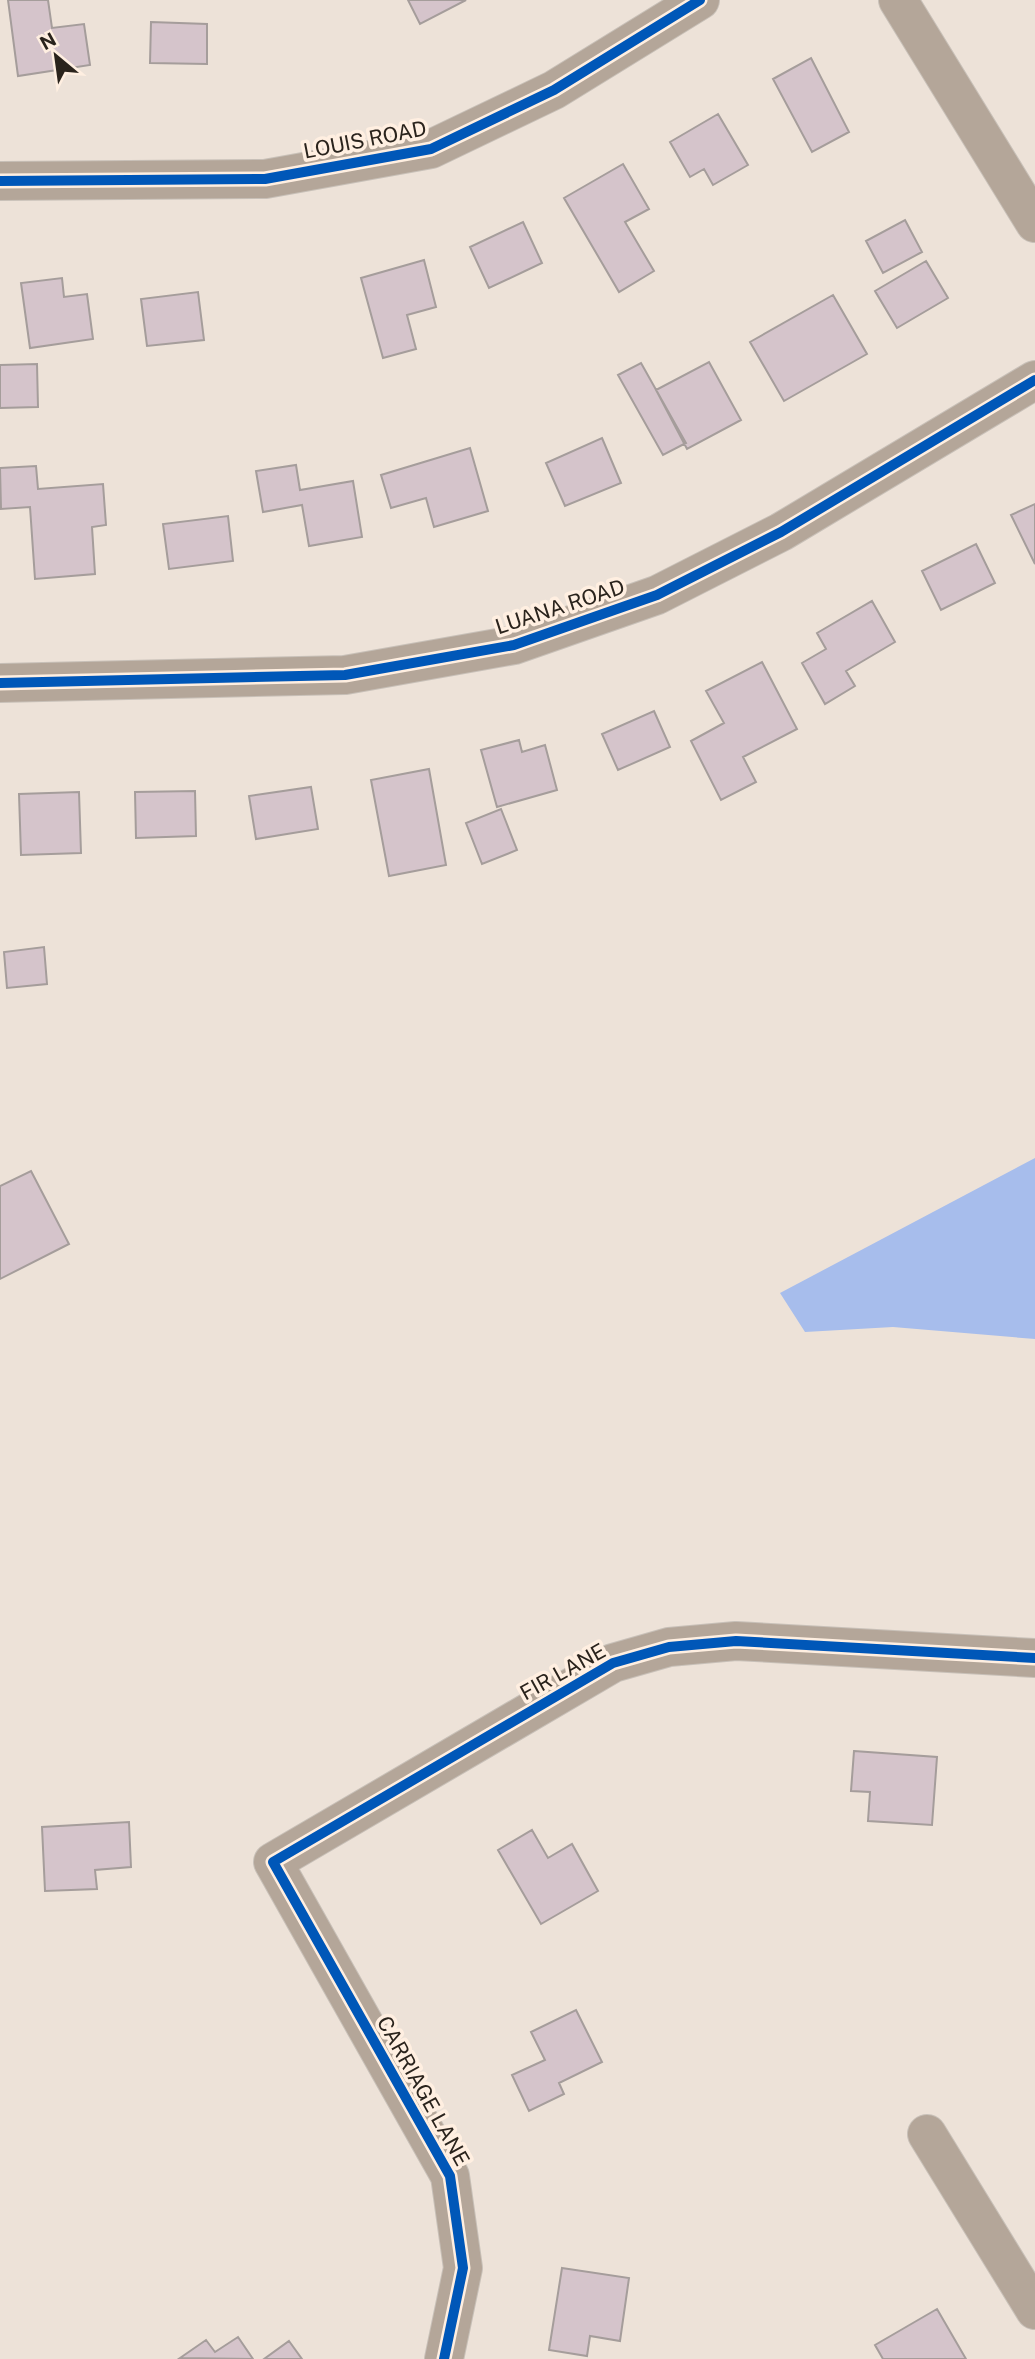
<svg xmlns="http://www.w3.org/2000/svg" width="1035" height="2359" viewBox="0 0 1035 2359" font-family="'Public Sans',sans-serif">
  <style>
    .water { fill: #a7bdec }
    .building { fill: #d5c4cb; stroke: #a59d9b; stroke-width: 2 }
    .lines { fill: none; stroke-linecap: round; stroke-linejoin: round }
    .minor-casing { stroke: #c8c0b8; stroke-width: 40 }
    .minor { stroke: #b4a699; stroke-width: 38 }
    .cycleway-casing { stroke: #ffefe1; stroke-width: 15 }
    .cycleway { stroke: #0057b8; stroke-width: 10 }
    .labels { text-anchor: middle; stroke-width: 7; stroke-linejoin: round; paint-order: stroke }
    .street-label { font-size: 21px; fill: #2a231c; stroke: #ffefe1 }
  </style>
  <rect width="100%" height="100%" fill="#ede2d8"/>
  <path class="water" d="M1035,1158V1339L893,1327L805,1332L780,1293Z"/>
  <path class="building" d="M8,0H48L52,28L84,24L90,65L18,76Z
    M408,0H466L420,24Z
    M151,22L207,24V64L150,63Z
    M811,58L849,132L812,152L773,79Z
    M718,114L748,165L713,185L704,169L690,177L670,142Z
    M623,164L649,209L625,222L654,271L619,292L564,198Z
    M905,220L922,252L883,273L866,241Z
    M523,222L542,263L489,288L470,247Z
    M424,260L436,307L407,315L416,349L383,358L361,278Z
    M926,261L948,298L897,328L875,291Z
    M62,278L64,297L87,294L93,339L30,348L21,283Z
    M198,292L204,340L147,346L141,299Z
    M833,295L867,354L784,401L750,342Z
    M709,362L741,420L687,449L656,390Z
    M641,363L686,443L663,455L618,375Z
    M37,364L38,407L0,408V365Z
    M602,438L621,483L565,506L546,463Z
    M470,448L488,511L434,527L426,498L391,508L381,475Z
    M296,465L300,490L353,481L362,537L309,546L302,505L263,512L256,471Z
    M36,466L38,489L103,484L106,525L92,527L95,574L35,579L30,507L1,509L0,468Z
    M1035,504V564L1011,515Z
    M228,516L233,561L169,569L163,524Z
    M976,544L995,583L941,610L922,571Z
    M872,601L895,642L846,671L855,686L825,704L802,663L826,649L817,633Z
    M762,662L797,729L743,757L756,782L721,800L691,741L724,723L706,691Z
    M654,711L670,747L618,770L602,734Z
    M519,740L522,752L545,745L557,790L497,807L481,750Z
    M429,769L446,865L389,876L371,780Z
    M311,787L318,829L256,839L249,796Z
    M195,791L196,836L136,838L135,792Z
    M79,792L81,853L21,855L19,794Z
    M501,809L517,850L482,864L466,823Z
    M44,947L47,984L7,988L4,952Z
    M31,1171L69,1244L0,1279V1186Z
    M854,1751L937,1757L932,1825L868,1821L870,1792L851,1791Z
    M129,1822L131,1867L95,1870L97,1889L45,1891L42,1827Z
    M532,1830L548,1858L572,1844L598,1891L541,1924L498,1850Z
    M576,2010L602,2062L559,2083L564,2094L529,2111L512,2075L545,2060L531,2032Z
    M562,2268L629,2278L620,2341L590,2336L587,2356L549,2350Z
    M937,2309L966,2359H883L875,2345Z
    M238,2337L253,2359L180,2358L206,2340L215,2352Z
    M289,2341L302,2359H264Z"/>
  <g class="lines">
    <defs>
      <path id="minor" d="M898,0L1035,223
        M0,181L265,179L431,149L554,90L700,0
        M0,683L345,675L514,645L657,595L781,532L1035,380
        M927,2134L1035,2310
        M444,2359L463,2268L450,2176L273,1862L613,1663L669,1647L736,1641L1035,1658"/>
    </defs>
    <use href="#minor" class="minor-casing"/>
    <use href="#minor" class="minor"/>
    <defs>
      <path id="cycleway" d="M0,181L265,179L431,149L554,90L700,0
        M0,683L345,675L514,645L657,595L781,532L1035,380
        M444,2359L463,2268L450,2176L273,1862L613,1663L669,1647L736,1641L1035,1658"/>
    </defs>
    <use href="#cycleway" class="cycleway-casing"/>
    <use href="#cycleway" class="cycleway"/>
  </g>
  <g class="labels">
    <g class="street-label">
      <text transform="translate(365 140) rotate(-11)" y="7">LOUIS ROAD</text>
      <text transform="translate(560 607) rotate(-18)" y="7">LUANA ROAD</text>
      <text transform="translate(563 1672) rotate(-29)" y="7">FIR LANE</text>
      <text transform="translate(423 2091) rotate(61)" y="7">CARRIAGE LANE</text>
    </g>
  </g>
  <g transform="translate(56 56) rotate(331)" stroke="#ffefe1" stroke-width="5" paint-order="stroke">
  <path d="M0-5L12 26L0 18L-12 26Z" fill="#2a231c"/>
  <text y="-10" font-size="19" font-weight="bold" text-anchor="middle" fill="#2a231c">N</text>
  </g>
</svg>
